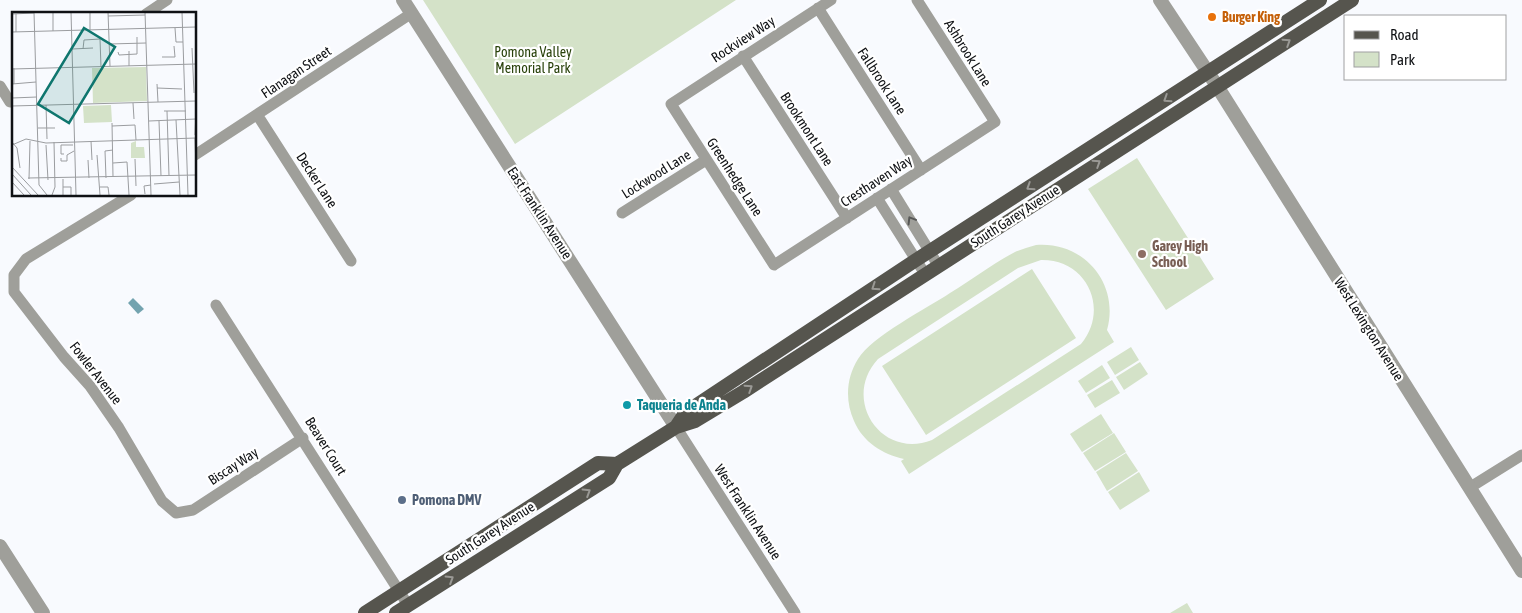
<svg xmlns="http://www.w3.org/2000/svg" width="1522" height="613" viewBox="0 0 1522 613" font-family="'Asap Condensed',sans-serif">
  <style>
    .green { fill: #d4e2c8; fill-rule: evenodd }
    .water { fill: #73a3af }
    .lines { fill: none; stroke-linecap: round; stroke-linejoin: round }
    .minor { stroke: #9f9f9a; stroke-width: 11 }
    .tertiary { stroke: #9f9f9a; stroke-width: 14 }
    .primary { stroke: #56554e; stroke-width: 14 }
    .oneway { stroke: #9a9995 }
    .oneway2 { stroke: #575857 }
    .food-dot { fill: #e8710a; stroke: #fff; stroke-width: 2 }
    .education-dot { fill: #8d6e63; stroke: #fff; stroke-width: 2 }
    .culture-dot { fill: #0f9aa8; stroke: #fff; stroke-width: 2 }
    .service-dot { fill: #5c6f8a; stroke: #fff; stroke-width: 2 }
    .labels { text-anchor: middle; stroke-width: 4.5; stroke-linejoin: round; paint-order: stroke }
    .food-label { font-size: 14px; font-weight: bold; fill: #c56008; stroke: #fff; text-anchor: start }
    .street-label { font-size: 14px; fill: #0f1114; stroke: #fff }
    .park-label { font-size: 14px; fill: #29420b; stroke: #fff }
    .education-label { font-size: 14px; font-weight: bold; fill: #785e54; stroke: #fff; text-anchor: start }
    .culture-label { font-size: 14px; font-weight: bold; fill: #0d838f; stroke: #fff; text-anchor: start }
    .service-label { font-size: 14px; font-weight: bold; fill: #4e5e75; stroke: #fff; text-anchor: start }
    .inset-road { fill: none; stroke: #9b9da0; stroke-width: 1 }
    .view { fill: #0f766e; fill-opacity: 0.15; stroke: #0f766e; stroke-width: 2.5 }
    .inset-edge { fill: none; stroke: #0f1114; stroke-width: 2.5 }
  </style>
  <rect width="100%" height="100%" fill="#f8fafe"/>
  <path class="green" d="M423,0H736L515,144Z
    M1137,158L1214,279L1166,310L1088,189Z
    M1036,245C1084,241 1120,284 1107,330L1114,342L909,474L901,461L904,459C882,454 863,442 854,421C845,401 846,378 858,359C872,336 926,309 950,293C972,280 992,264 1015,252C1022,249 1029,247 1036,245ZM1041,260C1087,259 1110,309 1081,344L932,440C881,460 841,399 878,359L1018,268Z
    M1032,269L1076,338L926,435L882,366Z
    M1131,347L1139,360L1115,375L1107,362Z
    M1140,362L1148,374L1124,390L1116,377Z
    M1102,365L1110,378L1086,393L1078,381Z
    M1112,380L1120,393L1095,408L1087,395Z
    M1101,414L1113,433L1082,452L1070,434Z
    M1114,433L1126,452L1095,471L1083,453Z
    M1126,453L1138,471L1107,491L1096,472Z
    M1139,472L1150,491L1120,510L1108,492Z
    M1187,603L1193,613H1170Z"/>
  <path class="water" d="M133,298L144,309L138,314L128,303Z"/>
  <g class="lines">
    <path class="minor" d="M831,0L671,104L774,265L995,122L917,0
      M818,8L921,170
      M146,14L167,0
      M743,56L847,218
      M0,86L10,102
      M258,116L351,261
      M195,155L412,13
      M891,189L938,265
      M131,195L26,259L14,275V292L64,357L90,386L119,428L162,501L176,513L193,510L303,438
      M877,198L925,274
      M622,213L706,160
      M216,305L408,605
      M676,427L795,613
      M1469,488L1522,455"/>
    <path class="tertiary" d="M403,0L676,427
      M1160,0L1217,86L1522,571
      M0,546L43,613"/>
    <path class="primary" d="M676,427L686,412L916,260L1320,0
      M365,613L598,463L617,464
      M396,613L609,478L617,464L676,427L695,421L743,392L1352,0"/>
  </g>
  <defs><path id="oneway-chevron" d="M-2-3.5L2.5 0L-2 3.5" fill="none" stroke-width="1.6" stroke-linecap="round" stroke-linejoin="round" transform="scale(1.25)"/></defs>
  <g class="oneway">
    <use href="#oneway-chevron" transform="translate(1287 42) rotate(-33)"/>
    <use href="#oneway-chevron" transform="translate(1167 99) rotate(147)"/>
    <use href="#oneway-chevron" transform="translate(1097 163) rotate(-33)"/>
    <use href="#oneway-chevron" transform="translate(1030 187) rotate(147)"/>
    <use href="#oneway-chevron" transform="translate(875 287) rotate(146)"/>
    <use href="#oneway-chevron" transform="translate(749 388) rotate(-33)"/>
    <use href="#oneway-chevron" transform="translate(587 492) rotate(-32)"/>
    <use href="#oneway-chevron" transform="translate(450 579) rotate(-32)"/>
  </g>
  <use class="oneway2" href="#oneway-chevron" transform="translate(911 220) rotate(-121)"/>
  <circle class="food-dot" cx="1212" cy="17" r="5"/>
  <circle class="education-dot" cx="1142" cy="254" r="5"/>
  <circle class="culture-dot" cx="627" cy="405" r="5"/>
  <circle class="service-dot" cx="402" cy="500" r="5"/>
  <g class="labels">
    <g class="food-label">
      <text x="1222" y="22">Burger King</text>
    </g>
    <g class="street-label">
      <text transform="translate(743 39) rotate(-33)" y="5">Rockview Way</text>
      <text transform="translate(968 53) rotate(58)" y="5">Ashbrook Lane</text>
      <text transform="translate(296 72) rotate(-34)" y="5">Flanagan Street</text>
      <text transform="translate(882 81) rotate(57)" y="5">Fallbrook Lane</text>
      <text transform="translate(807 129) rotate(57)" y="5">Brookmont Lane</text>
      <text transform="translate(656 174) rotate(-32)" y="5">Lockwood Lane</text>
      <text transform="translate(735 177) rotate(57)" y="5">Greenhedge Lane</text>
      <text transform="translate(317 180) rotate(57)" y="5">Decker Lane</text>
      <text transform="translate(876 181) rotate(-33)" y="5">Cresthaven Way</text>
      <text transform="translate(540 213) rotate(57)" y="5">East Franklin Avenue</text>
      <text transform="translate(1015 216) rotate(-33)" y="5">South Garey Avenue</text>
      <text transform="translate(1369 329) rotate(58)" y="5">West Lexington Avenue</text>
      <text transform="translate(96 373) rotate(52)" y="5">Fowler Avenue</text>
      <text transform="translate(326 446) rotate(58)" y="5">Beaver Court</text>
      <text transform="translate(233 466) rotate(-33)" y="5">Biscay Way</text>
      <text transform="translate(748 512) rotate(57)" y="5">West Franklin Avenue</text>
      <text transform="translate(490 533) rotate(-33)" y="5">South Garey Avenue</text>
    </g>
    <g class="park-label">
      <text x="533" y="57">Pomona Valley<tspan x="533" dy="16">Memorial Park</tspan></text>
    </g>
    <g class="education-label">
      <text x="1152" y="251">Garey High<tspan x="1152" dy="16">School</tspan></text>
    </g>
    <g class="culture-label">
      <text x="637" y="410">Taqueria de Anda</text>
    </g>
    <g class="service-label">
      <text x="412" y="505">Pomona DMV</text>
    </g>
  </g>
  <g transform="translate(12 12)">
    <rect width="184" height="184" fill="#f8fafe"/>
    <path d="M134,55L135,89L81,91L80,56ZM99,93L100,110L72,111L71,94ZM124,129V135H132L133,146H119V131Z" fill="#d4e2c8"/>
    <path class="inset-road" d="M22,0L27,173L35,183M41,0V19M59,0L64,183M78,0V18M96,0L98,54M133,0L139,183M170,0L176,183M0,2L22,1M4,2V20M96,4L133,3M163,16L164,30H171M0,20L184,15M97,32L134,31M180,36L182,81M60,37L81,36M71,37L72,28L88,27L89,55M117,39V54M106,40L107,43L125,42V25M150,45H163L162,34M2,56V72M0,57L184,52M0,72L24,70M145,72L146,90M145,76L170,77M0,86L25,85M121,91L122,107M34,93L35,127M0,94L184,89M152,99H174M155,99L157,164M164,108L168,183M137,109L184,107M147,109L149,164M100,111L101,165M100,114L123,113L124,128M26,116H43M183,123L184,99M183,126L184,157M79,129L80,148M0,130L5,136L8,156M64,130L184,126M0,133L14,127L34,131L64,130M34,133L36,168M52,142H49V133H61M85,143L88,183M49,146V149H55V143L62,139M123,147L124,174M76,148L77,166M101,151L115,150L117,183M0,155L26,183M0,162L19,183M184,165V182M16,166L184,163M94,166L93,139L101,138M17,167L18,129M51,167V183M0,170L12,183M142,172L167,170M51,175H59V183M88,175H96L97,183M133,182L132,174L139,173M40,183L43,175L42,130"/>
    <path class="view" d="M72,16L103,35L57,111L26,92Z"/>
    <rect width="184" height="184" class="inset-edge"/>
  </g>
  <rect x="1344" y="15" width="162" height="65" fill="#ffffff" stroke="#9fa0a1"/>
  <rect x="1354" y="31" width="25" height="8" fill="#56554e" stroke="#9fa0a1"/>
  <text x="1390" y="40" font-size="15" fill="#0f1114">Road</text>
  <rect x="1354" y="52" width="25" height="15" fill="#d4e2c8" stroke="#9fa0a1"/>
  <text x="1390" y="65" font-size="15" fill="#0f1114">Park</text>
</svg>
